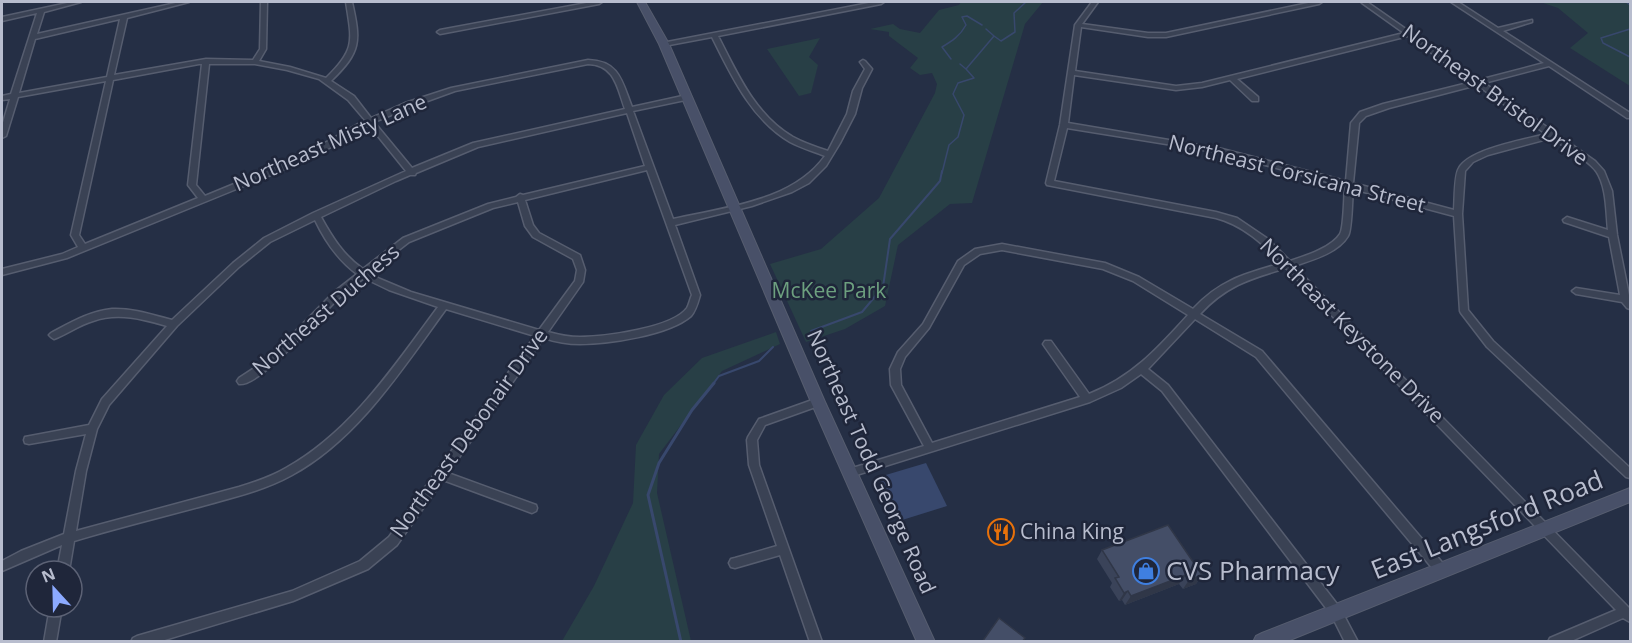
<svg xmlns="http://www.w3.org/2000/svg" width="1632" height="643" viewBox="0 0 1632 643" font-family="'Open Sans',sans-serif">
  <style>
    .green { fill: #283f46 }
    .water { fill: #38486d }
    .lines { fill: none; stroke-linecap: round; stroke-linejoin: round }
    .stream-far2 { stroke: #38486d; stroke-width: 1.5 }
    .stream-far1 { stroke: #38486d; stroke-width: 2 }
    .stream { stroke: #38486d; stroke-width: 3 }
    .street-casing { stroke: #565d6f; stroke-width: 3 }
    .secondary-casing { stroke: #565d6f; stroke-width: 2 }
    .street { fill: #3a4254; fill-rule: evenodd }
    .secondary { fill: #485068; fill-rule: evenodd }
    .wall { fill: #3a4359 }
    .shaded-wall { fill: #303748 }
    .building { fill: #444e67; stroke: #303748; stroke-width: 1.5 }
    .labels { text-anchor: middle; stroke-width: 5; stroke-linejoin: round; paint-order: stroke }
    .street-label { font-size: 21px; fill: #b8bdce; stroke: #1f263a }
    .park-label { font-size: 21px; fill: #6da07f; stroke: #1f263a }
    .poi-label { font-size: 21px; fill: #b8bdce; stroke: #1f263a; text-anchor: start }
    .near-street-label { font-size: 26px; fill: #b8bdce; stroke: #1f263a }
    .near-poi-label { font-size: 26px; fill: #b8bdce; stroke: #1f263a; text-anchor: start }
  </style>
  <rect width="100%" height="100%" fill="#252f45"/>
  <path class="green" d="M961,2H1043L1025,24L972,203L950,204L898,245L885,306L845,329L806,342L770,264L821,249L879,198L935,93L937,84L932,73L920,75L910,68L918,58L889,36V32L870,29L893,24L900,29L920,33L939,10L959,5Z
    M1540,2H1630V86L1570,48L1588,33L1558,8Z
    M820,38L809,57L818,65L811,93L799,96L767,49Z
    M776,332L780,344L722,371L659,454L657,493L691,641H562L594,586L633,503L636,445L664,395L702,358Z"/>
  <path class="water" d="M926,463L947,506L899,521L879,477Z"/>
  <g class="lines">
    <path class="stream-far2" d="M1626,2L1630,5
      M986,29L994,36
      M1630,29L1601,38L1603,43L1630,57
      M951,59L942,47C952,41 960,36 966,25L962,17L967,16L982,25
      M960,64L966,69
      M942,173L949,145L958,137L964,115L953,94L958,83L974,78L966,69L994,36L1001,41L1015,32L1014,13L1026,2"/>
    <path class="stream-far1" d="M811,331L862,312L883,287L890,239L940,181L942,171
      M713,384L719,376L759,361L773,347"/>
    <path class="stream" d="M681,642L648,495L659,463L692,410L714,383"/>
    <defs>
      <path id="street" d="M72,2H81L44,12L37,34L180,2H189L127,18L114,75L206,59L253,60L260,49L261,2H267L266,49L259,61L290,67L326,78C356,49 352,41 346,2H352C361,42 361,52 331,81L354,96L371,118L405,103L451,88L588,60C620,61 622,82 632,107L687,95L691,97L690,99L633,111L673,219C725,207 792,202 825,156C813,151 801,148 790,142C751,119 731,75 712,37L664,46L661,44L662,43L874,2H884L881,4L718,36C737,73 755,115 793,137C804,143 816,147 828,151L847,114L853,91L865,69L860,62L863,60L865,61L872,69L862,88L855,114L840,143L826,166L809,183L792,192L752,206L675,225L700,295C698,302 696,310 691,316C669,335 609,344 580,344C568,344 556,342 544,338L448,473L536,505L537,508L536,511L532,513L443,480L397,545L368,569L293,601L158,642H131L133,638L137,636L292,591L360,561L389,537L535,336L446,309C402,369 358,439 292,475C265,490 235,497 206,505C162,517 117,528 74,541L69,571H57L62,545L2,571V561L21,551L64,534L76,471L86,434L29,444L25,443L24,440L25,437L89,425L102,399L167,326C143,319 118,312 93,321C79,325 67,334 54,339L51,337L49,335L51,333C70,323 90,311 112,309C132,308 153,315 172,320L233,263L264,238L313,213L406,171L369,125L310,159L67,258L2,275V269L62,254L78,247L71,235L106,81L18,97L6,136L2,138V126L10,99L2,100V96L11,94L37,13L2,21V17ZM120,19L107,77L19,93L35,39ZM199,64H202L188,185L198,198L85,244L79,235L113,80ZM209,64H255L287,70L319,79L348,100L365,120L304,155L205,196L196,185ZM588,64C615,65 617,87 625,109L473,143L412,168L374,122L411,107L455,91ZM627,113L645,166L523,195L520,194L516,197L488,204L403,238L363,269C344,256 332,237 321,217L396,181L410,175H415L416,173L478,147ZM647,170L692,295C690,299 689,305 687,308C673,328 604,337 580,337C569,337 559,335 548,332L583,282L585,270L580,255L539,233L533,225L525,200ZM518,202L525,226L533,237L573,259L577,270L575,281L539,330L411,292L380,279L369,273L409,242L493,208ZM315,220C325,241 338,260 357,274L334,292L280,347L262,363L239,378L237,381L239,384C260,387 321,315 338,299C346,291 355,285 364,278L389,290L438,307C395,365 351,432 286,468C271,477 255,482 239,487L76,531L86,471L97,429L109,405L177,326L239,267L270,242Z
        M592,2H602L599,4L440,34L437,32L440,30Z
        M1092,2H1098L1082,24L1148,33H1166L1313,2H1322L1319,4L1166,37H1148L1081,27L1075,71L1176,86L1202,83L1404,33L1362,3L1361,2H1367L1479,80L1544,63L1451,2H1458L1498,28L1532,20V22L1503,31L1630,113V118H1627L1549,66L1484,83L1595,161L1604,171L1612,191L1617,235L1630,300V309L1627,308L1622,302L1576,294L1572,291L1576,288L1620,295L1609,237L1564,222L1563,220L1567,217L1608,230C1606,212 1607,187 1596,171C1588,160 1563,146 1551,138L1488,155L1473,162L1465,171L1462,214L1468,310L1493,341L1630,468V478L1626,477L1487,347L1461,313L1460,311L1454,216L1353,189C1352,198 1352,230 1348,236C1338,253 1312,260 1294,266L1630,609V622L1623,618L1569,642H1548L1550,638L1616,610L1286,268C1250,279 1227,285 1200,314L1262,351L1446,567L1448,571L1446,575L1442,576L1438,575L1256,357L1195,319L1148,369L1168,385L1340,608L1358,642H1345L1332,616L1162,391L1141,374L1121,388L1090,402L850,477L846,476L845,473L846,470L924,446L891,385L890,369L898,352L923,324L958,261L975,249L1002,244L1105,263L1139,277L1193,309C1220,280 1244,274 1282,263C1263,244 1243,225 1216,218L1047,185L1046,183L1060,125L1075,25ZM1408,36L1472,82L1383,104L1360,112L1351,123L1346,181L1222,149L1068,123L1074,75L1176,90L1202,87L1230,80L1252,101H1258V97L1237,79ZM1477,85L1546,134C1524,140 1470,149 1459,168C1454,175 1455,200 1454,210L1353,183L1359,123L1366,116L1389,108ZM1067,128L1222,153L1345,187C1344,196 1344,228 1340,234C1331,248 1305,256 1290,261L1268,239L1237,218L1216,212L1054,181ZM1002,250L1103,269L1133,281L1188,315C1157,349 1132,377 1089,394L1051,341H1045L1043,344L1045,347L1080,397L932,443L901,385L900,369L905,357L929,328L964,265L980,254Z
        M818,398L821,399L823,402L821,405L765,425L757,440L759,465L822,642H810L780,555L735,568L731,567L729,563L731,559L735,558L777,546L749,465L747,440L748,437L759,419Z
        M50,607H62L56,642H44Z"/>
      <path id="secondary" d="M637,2H645L669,44L825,402L935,642H917L811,402L659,44Z
        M1630,488V502L1285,642H1253L1256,636L1262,633Z"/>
    </defs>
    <use href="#street" class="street-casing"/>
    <use href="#secondary" class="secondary-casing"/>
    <use href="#street" class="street"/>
    <use href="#secondary" class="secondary"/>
  </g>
  <path class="wall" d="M1102,550L1202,575L1196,584L1183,589L1179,584L1125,605L1122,600L1119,601L1110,587L1112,583L1097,559Z"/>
  <path class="shaded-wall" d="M1186,575L1179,584L1125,605L1131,596Z
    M1202,575L1196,584L1183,589L1189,580Z
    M1128,591L1122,600L1119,601L1124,593Z"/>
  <path class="building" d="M1168,525L1202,575L1189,580L1186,575L1131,596L1128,591L1124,593L1115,578L1119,577L1102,550Z
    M999,618L1025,638L1022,642H982Z"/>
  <defs>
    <symbol id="restaurant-ring" viewBox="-11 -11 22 22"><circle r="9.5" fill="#1f263a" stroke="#e8710a" stroke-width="1.5"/><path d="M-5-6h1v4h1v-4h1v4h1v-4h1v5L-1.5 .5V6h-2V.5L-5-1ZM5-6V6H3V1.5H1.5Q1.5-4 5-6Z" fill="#e8710a"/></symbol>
    <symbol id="shop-ring" viewBox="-11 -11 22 22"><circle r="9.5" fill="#1f263a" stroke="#3f7fe0" stroke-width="1.5"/><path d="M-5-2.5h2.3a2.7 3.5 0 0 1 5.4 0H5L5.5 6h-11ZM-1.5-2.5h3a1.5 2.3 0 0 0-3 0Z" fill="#3f7fe0"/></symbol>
  </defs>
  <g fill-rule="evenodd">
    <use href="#restaurant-ring" x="986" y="517" width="30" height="30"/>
    <use href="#shop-ring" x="1131" y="556" width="30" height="30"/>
  </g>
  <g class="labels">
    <g class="street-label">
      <text transform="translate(1495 95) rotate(36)" y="7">Northeast Bristol Drive</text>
      <text transform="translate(330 143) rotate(-24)" y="7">Northeast Misty Lane</text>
      <text transform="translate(1297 174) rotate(14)" y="7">Northeast Corsicana Street</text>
      <text transform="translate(326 310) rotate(-41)" y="7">Northeast Duchess</text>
      <text transform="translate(1352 331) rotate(45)" y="7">Northeast Keystone Drive</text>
      <text transform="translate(469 433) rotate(-54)" y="7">Northeast Debonair Drive</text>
      <text transform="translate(871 462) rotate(66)" y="7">Northeast Todd George Road</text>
    </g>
    <g class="park-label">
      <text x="829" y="298">McKee Park</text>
    </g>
    <g class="poi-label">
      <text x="1020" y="539">China King</text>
    </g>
    <g class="near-street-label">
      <text transform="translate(1487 525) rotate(-22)" y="9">East Langsford Road</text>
    </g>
    <g class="near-poi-label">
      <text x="1166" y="580">CVS Pharmacy</text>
    </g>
  </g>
  <rect width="1632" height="643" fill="none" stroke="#b8bdce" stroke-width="6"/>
  <g transform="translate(54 589) rotate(338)"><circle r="28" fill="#1f263a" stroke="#5c6275" stroke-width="1.5"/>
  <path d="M0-4.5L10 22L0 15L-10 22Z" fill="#8caaff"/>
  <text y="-9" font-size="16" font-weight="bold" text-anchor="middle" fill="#b8bdce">N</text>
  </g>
</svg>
